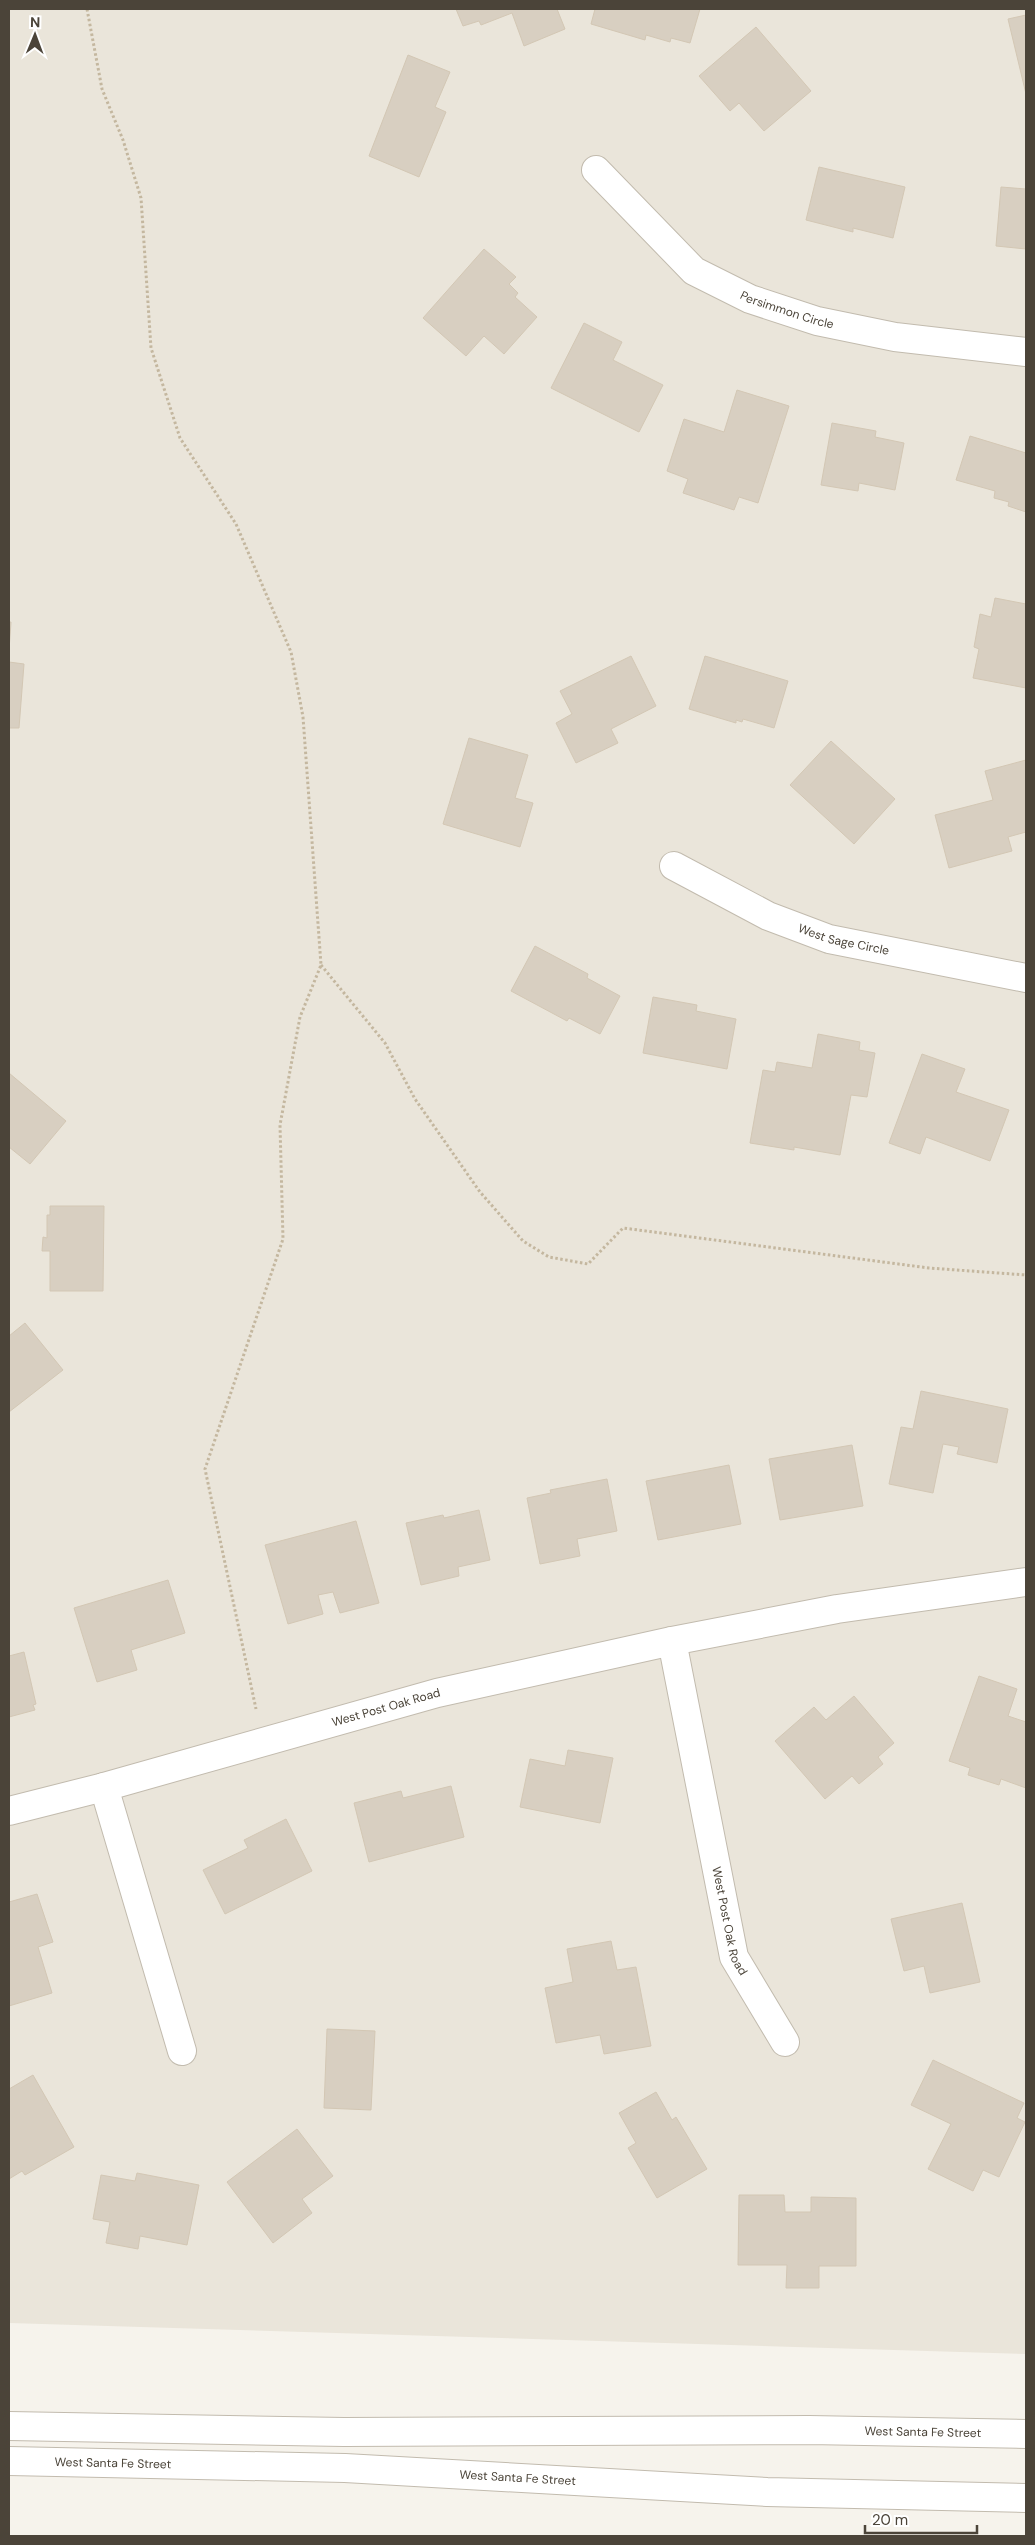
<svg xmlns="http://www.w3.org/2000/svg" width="1035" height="2545" viewBox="0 0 1035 2545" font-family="'DM Sans',sans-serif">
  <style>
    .residential { fill: #eae5da }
    .building { fill: #d8cfc1; stroke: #d3c7b4 }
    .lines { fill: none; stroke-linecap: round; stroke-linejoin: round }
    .minor-casing { stroke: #c2bbae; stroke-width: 30 }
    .tertiary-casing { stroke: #c2bbae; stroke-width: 30 }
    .path { stroke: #c4b79f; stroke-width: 3; stroke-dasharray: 2.5 2.5; stroke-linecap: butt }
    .minor { stroke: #fff; stroke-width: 28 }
    .tertiary { stroke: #fff; stroke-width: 28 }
    .labels { text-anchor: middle; stroke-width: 4; stroke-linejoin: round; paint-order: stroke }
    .street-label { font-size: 12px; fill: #4b4439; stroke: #fff }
  </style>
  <rect width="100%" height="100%" fill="#f6f3ec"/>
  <path class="residential" d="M9,9H1026V2354L9,2323Z"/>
  <path class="building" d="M456,9H557L565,29L524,46L512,13L481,25L479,21L463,26Z
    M595,9H700L690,43L671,38L670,42L646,35L645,40L591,24Z
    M1026,15V94L1008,19Z
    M756,27L811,91L764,131L739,103L730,111L699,76Z
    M408,55L450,72L435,107L446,112L419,177L369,156Z
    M819,167L905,187L893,238L853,228V232L806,220Z
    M1001,187L1026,189V249L996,246Z
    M484,249L516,277L509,284L518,293L515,297L537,317L504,354L484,336L466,356L423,318Z
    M584,323L622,342L613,360L663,385L639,432L551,388Z
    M737,390L789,406L758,503L739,497L734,510L683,493L688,479L667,471L684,419L724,432Z
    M832,423L876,431L875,437L904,443L895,490L859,483L858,491L821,485Z
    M970,436L1026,453V512L1008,506L1009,502L994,498L995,491L956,480Z
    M995,598L1026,604V688L973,678L979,649L974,647L980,614L991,617Z
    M9,622H11L9,650Z
    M631,656L656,706L611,729L618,743L576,763L556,723L572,714L560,691Z
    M705,656L788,681L774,728L743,719L742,722L736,720V723L689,709Z
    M9,662L24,664L19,728H9Z
    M469,738L528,755L515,798L533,803L520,847L443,824Z
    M831,741L895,799L854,844L790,785Z
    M1026,760V832L1008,837L1012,851L949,868L935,815L993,800L985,771Z
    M535,946L588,974L587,978L620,996L600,1034L569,1018L567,1021L511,991Z
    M653,997L697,1005L696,1011L736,1019L727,1069L643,1053Z
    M818,1034L860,1042L859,1050L875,1053L867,1097L851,1095L840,1155L794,1147V1150L750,1143L763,1070L775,1072L777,1062L812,1068Z
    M922,1054L965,1069L956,1092L1009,1110L990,1161L926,1137L920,1154L889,1143Z
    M9,1073L66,1121L30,1164L9,1147Z
    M50,1206H104L103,1291H50V1251H42L43,1237L47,1238V1215H50Z
    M25,1323L63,1370L9,1412V1336Z
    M921,1391L1008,1409L997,1463L957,1454L959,1447L943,1444L933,1493L889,1484L901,1427L913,1429Z
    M852,1445L863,1506L780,1520L769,1459Z
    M729,1465L741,1524L658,1540L646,1481Z
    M607,1479L617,1531L577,1539L580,1556L540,1564L527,1498L551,1493L550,1490Z
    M479,1510L490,1560L458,1567L459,1576L421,1585L406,1523L443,1515L444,1518Z
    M356,1521L379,1603L340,1613L333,1592L318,1595L323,1614L288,1624L265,1545Z
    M168,1580L185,1633L131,1650L137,1670L97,1682L74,1608Z
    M24,1652L36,1704L33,1705L35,1710L9,1717V1656Z
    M979,1676L1017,1689L1008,1716L1026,1722V1788L1001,1779L999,1785L968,1775L970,1768L949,1761Z
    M854,1696L894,1743L878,1757L883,1764L859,1784L852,1776L825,1799L775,1741L814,1707L826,1720Z
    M568,1750L613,1758L600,1823L520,1807L530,1759L565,1766Z
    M451,1786L464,1837L369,1862L354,1803L401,1791L403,1798Z
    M286,1819L312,1871L225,1914L203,1870L248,1848L244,1840Z
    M37,1894L53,1942L38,1947L52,1993L9,2006V1902Z
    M962,1903L980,1982L930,1993L924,1966L904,1971L891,1919Z
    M611,1941L617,1970L636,1967L651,2046L604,2054L600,2035L556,2043L545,1988L573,1982L567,1949Z
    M327,2029L375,2031L371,2110L324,2108Z
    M933,2060L1024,2103L1017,2118L1025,2122L999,2177L983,2170L973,2191L928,2169L951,2124L911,2105Z
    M33,2075L74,2147L25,2175L22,2171L9,2179V2089Z
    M656,2092L672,2120L676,2117L707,2169L657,2198L628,2148L636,2143L619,2113Z
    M297,2129L333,2176L302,2199L312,2213L273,2243L227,2182Z
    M137,2173L199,2185L187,2245L140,2236L138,2249L106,2243L110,2222L93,2219L101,2175L135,2181Z
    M739,2195H784L785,2212H811V2197L856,2198V2266H819V2288H786L787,2265H738Z"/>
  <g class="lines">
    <defs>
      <g id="minor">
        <path id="s1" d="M596,170L694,271L750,299L817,321L895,337L1026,352"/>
        <path id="s2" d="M674,866L768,916L829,939L1026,978"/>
        <path id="s3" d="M672,1641L734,1957L785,2042"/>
        <path d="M104,1787L182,2051"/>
        <path id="s4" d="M9,1811L104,1787L437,1693L672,1641L837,1609L1026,1582"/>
      </g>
      <g id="tertiary">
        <path id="s5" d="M9,2426L344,2432L809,2430L1026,2434"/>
        <path id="s6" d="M9,2461L345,2468L767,2492L1026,2498"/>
      </g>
    </defs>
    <use href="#minor" class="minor-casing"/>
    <use href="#tertiary" class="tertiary-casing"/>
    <path class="path" d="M87,9L102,89L123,140L141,198L151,348L180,438L236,524L291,652L303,717L321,965L300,1017L280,1125L283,1239L205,1469L256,1709
      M321,965L385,1043L415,1099L480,1192L523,1241L549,1257L588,1264L623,1228L929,1268L1026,1275"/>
    <use href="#minor" class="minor"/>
    <use href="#tertiary" class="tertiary"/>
  </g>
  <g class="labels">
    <g class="street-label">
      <text dy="4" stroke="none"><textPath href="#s1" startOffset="242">Persimmon Circle</textPath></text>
      <text dy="4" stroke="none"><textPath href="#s2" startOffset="186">West Sage Circle</textPath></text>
      <text dy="4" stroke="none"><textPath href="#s4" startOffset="391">West Post Oak Road</textPath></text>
      <text dy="4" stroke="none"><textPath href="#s3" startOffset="286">West Post Oak Road</textPath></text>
      <text dy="4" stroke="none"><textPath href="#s5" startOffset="914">West Santa Fe Street</textPath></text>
      <text dy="4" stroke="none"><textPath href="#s6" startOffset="104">West Santa Fe Street</textPath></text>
      <text dy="4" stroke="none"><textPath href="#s6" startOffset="509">West Santa Fe Street</textPath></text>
    </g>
  </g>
  <rect width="1035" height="2545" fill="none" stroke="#4b4439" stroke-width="20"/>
  <g transform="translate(35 35) rotate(1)" stroke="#ffffff" stroke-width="4" paint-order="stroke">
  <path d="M0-4L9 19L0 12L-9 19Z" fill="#4b4439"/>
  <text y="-8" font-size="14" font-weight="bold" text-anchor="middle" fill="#4b4439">N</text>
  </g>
  <path d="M865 2525v8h112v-8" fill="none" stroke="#4b4439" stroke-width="2.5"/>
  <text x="872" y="2525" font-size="15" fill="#4b4439" stroke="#ffffff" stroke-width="4" paint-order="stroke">20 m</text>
</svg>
